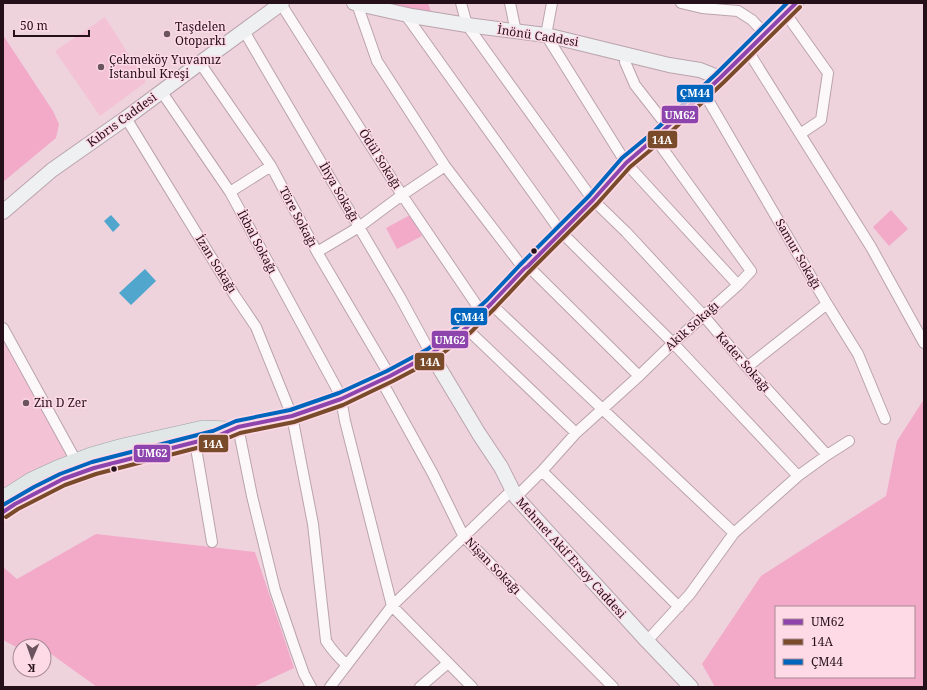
<svg xmlns="http://www.w3.org/2000/svg" width="927" height="690" viewBox="0 0 927 690" font-family="'Noto Serif',serif">
  <style>
    .built { fill: #f4c2d5 }
    .green { fill: #f2aac8; fill-rule: evenodd }
    .water { fill: #51a6ce }
    .lines { fill: none; stroke-linecap: round; stroke-linejoin: round }
    .street-casing { stroke: #baa3ac; stroke-width: 12 }
    .secondary-casing { stroke: #baa3ac; stroke-width: 16 }
    .primary-casing { stroke: #9ca1a2; stroke-width: 16 }
    .street { stroke: #fcf8fa; stroke-width: 10 }
    .secondary { stroke: #eff0f1; stroke-width: 14 }
    .primary { stroke: #e1e7e6; stroke-width: 15 }
    .bus-1-casing { stroke: #fed9e6; stroke-width: 7 }
    .bus-2-casing { stroke: #fed9e6; stroke-width: 7 }
    .bus-3-casing { stroke: #fed9e6; stroke-width: 7 }
    .bus-1 { stroke: #8e44ad; stroke-width: 4 }
    .bus-2 { stroke: #7a4b2a; stroke-width: 4 }
    .bus-3 { stroke: #0065bd; stroke-width: 4 }
    .poi-dot { fill: #6b545e; stroke: #fed9e6; stroke-width: 1.5 }
    .bus-dot { fill: #251019; stroke: #fed9e6; stroke-width: 1.5 }
    .labels { text-anchor: middle; stroke-width: 3; stroke-linejoin: round; paint-order: stroke }
    .poi-label { font-size: 12px; fill: #251019; stroke: #fed9e6; text-anchor: start }
    .street-label { font-size: 12px; fill: #251019; stroke: #fed9e6 }
    .line-badge { stroke: #fed9e6; stroke-width: 1.5 }
    .badge-label { font-size: 11px; text-anchor: middle; font-weight: bold; fill: #fff }
  </style>
  <rect width="100%" height="100%" fill="#eed3dd"/>
  <path class="built" d="M105,17L146,82L100,116L55,51Z
    M3,329L70,457L3,490Z"/>
  <path class="green" d="M373,3H428L432,14Z
    M3,35L53,111L59,124L56,138L3,182Z
    M891,210L908,229L889,246L873,227Z
    M410,215L422,236L397,249L386,228Z
    M924,399V687H715L702,664L761,576L886,496L897,441ZM776,607H914V677H776Z
    M96,534L255,552L294,668L253,687H97L47,651H44V646H20V649L3,640V567L17,579Z"/>
  <path class="water" d="M111,215L120,225L113,232L104,221Z
    M145,269L156,281L131,305L119,293Z"/>
  <g class="lines">
    <defs>
      <path id="street" d="M461,3L467,25L593,200L626,232L703,315L747,367L827,455
        M510,3L516,32
        M552,3L546,35L626,163L738,285
        M681,3L702,8L738,11L752,20L765,34
        M281,4L402,195L482,313
        M357,4L377,61L445,166L524,269
        M405,14L561,232L673,343L798,476
        M786,14L828,73L821,120L800,134
        M244,31L400,297L431,354
        M748,51L871,247L924,343
        M626,54L625,62L635,85L667,126
        M200,63L271,166L317,252L390,376
        M161,91L230,192L337,389L341,399L345,421L392,606L472,687
        M704,93L827,304L858,354L885,419
        M126,118L235,296L256,327L292,416L313,524L326,641C332,650 339,658 347,665
        M230,192L271,166
        M317,252L359,227L402,195L445,166
        M528,266L639,376
        M491,304L734,533
        M3,328L76,461
        M466,328L576,433
        M747,367L827,304
        M381,380L433,474L464,537L613,687
        M238,427L252,496L275,590L294,646L304,674L311,687
        M195,442L212,542
        M542,471L679,607
        M516,497L542,471L576,433L639,376L673,343L738,285L751,271L655,138
        M647,641L690,594L734,533L798,476L827,455L849,441
        M330,687L392,606L512,490
        M420,687L448,663"/>
      <path id="secondary" d="M354,3L412,16L467,25L546,35L669,65L700,70L720,78
        M3,212L52,170L126,118L200,63L282,3
        M431,354L479,434L501,467L516,497L647,641L691,687"/>
      <path id="primary" d="M3,498L31,480L57,468L91,455L123,446L203,428L227,429
        M3,512L15,504L37,492L63,479L94,468L215,437L230,430L238,427L292,416L341,399L390,376L431,354L466,328L491,304L524,269L528,266L593,200L626,163L655,138L667,126L720,78L796,3"/>
    </defs>
    <use href="#street" class="street-casing"/>
    <use href="#secondary" class="secondary-casing"/>
    <use href="#primary" class="primary-casing"/>
    <use href="#street" class="street"/>
    <use href="#secondary" class="secondary"/>
    <use href="#primary" class="primary"/>
    <defs>
      <path id="bus-1" d="M3,512L15,504L63,479L94,468L215,437L238,427L292,416L341,399L390,376L431,354L466,328L491,304L524,269L528,266L593,200L626,163L655,138L720,78L796,3"/>
      <path id="bus-2" d="M6,517L18,509L65,485L96,474L216,443L240,433L294,422L343,405L393,381L435,359L470,333L495,308L528,273L597,204L630,167L659,143L724,82L800,7"/>
      <path id="bus-3" d="M3,505L34,487L60,474L92,462L213,431L236,421L290,410L339,393L387,371L428,349L462,323L487,300L520,265L589,196L622,158L651,134L716,74L787,3"/>
    </defs>
    <use href="#bus-1" class="bus-1-casing"/>
    <use href="#bus-2" class="bus-2-casing"/>
    <use href="#bus-3" class="bus-3-casing"/>
    <use href="#bus-1" class="bus-1"/>
    <use href="#bus-2" class="bus-2"/>
    <use href="#bus-3" class="bus-3"/>
  </g>
  <g class="poi-dot">
    <circle cx="167" cy="34" r="4"/>
    <circle cx="101" cy="67" r="4"/>
    <circle cx="26" cy="403" r="4"/>
  </g>
  <g class="bus-dot">
    <circle cx="534" cy="251" r="3.5"/>
    <circle cx="114" cy="469" r="3.5"/>
  </g>
  <g class="labels">
    <g class="poi-label">
      <text x="175" y="31">Taşdelen<tspan x="175" dy="14">Otoparkı</tspan></text>
      <text x="109" y="64">Çekmeköy Yuvamız<tspan x="109" dy="14">İstanbul Kreşi</tspan></text>
      <text x="34" y="407">Zin D Zer</text>
    </g>
    <g class="street-label">
      <text transform="translate(538 36) rotate(9)" y="4">İnönü Caddesi</text>
      <text transform="translate(122 120) rotate(-36)" y="4">Kıbrıs Caddesi</text>
      <text transform="translate(380 159) rotate(58)" y="4">Ödül Sokağı</text>
      <text transform="translate(339 192) rotate(60)" y="4">İhya Sokağı</text>
      <text transform="translate(298 217) rotate(62)" y="4">Töre Sokağı</text>
      <text transform="translate(257 242) rotate(62)" y="4">İkbal Sokağı</text>
      <text transform="translate(798 254) rotate(60)" y="4">Samur Sokağı</text>
      <text transform="translate(216 264) rotate(58)" y="4">İzan Sokağı</text>
      <text transform="translate(692 326) rotate(-42)" y="4">Akik Sokağı</text>
      <text transform="translate(743 362) rotate(49)" y="4">Kader Sokağı</text>
      <text transform="translate(571 558) rotate(48)" y="4">Mehmet Akif Ersoy Caddesi</text>
      <text transform="translate(493 566) rotate(46)" y="4">Nişan Sokağı</text>
    </g>
  </g>
  <g class="line-badge">
    <rect x="676" y="84" width="38" height="19" rx="4" fill="#0065bd"/>
    <rect x="661" y="105" width="38" height="19" rx="4" fill="#8e44ad"/>
    <rect x="647" y="130" width="31" height="19" rx="4" fill="#7a4b2a"/>
    <rect x="450" y="307" width="38" height="19" rx="4" fill="#0065bd"/>
    <rect x="431" y="330" width="38" height="19" rx="4" fill="#8e44ad"/>
    <rect x="414" y="352" width="31" height="19" rx="4" fill="#7a4b2a"/>
    <rect x="198" y="434" width="31" height="19" rx="4" fill="#7a4b2a"/>
    <rect x="133" y="444" width="38" height="19" rx="4" fill="#8e44ad"/>
  </g>
  <g class="badge-label">
    <text x="695" y="97">ÇM44</text>
    <text x="680" y="119">UM62</text>
    <text x="662" y="144">14A</text>
    <text x="469" y="321">ÇM44</text>
    <text x="450" y="344">UM62</text>
    <text x="430" y="366">14A</text>
    <text x="213" y="448">14A</text>
    <text x="152" y="457">UM62</text>
  </g>
  <rect width="927" height="690" fill="none" stroke="#251019" stroke-width="8"/>
  <rect x="775" y="606" width="140" height="72" fill="#fed9e6" stroke="#a78994"/>
  <rect x="783" y="619" width="20" height="6" fill="#8e44ad" stroke="#a78994"/>
  <text x="811" y="626" font-size="12" fill="#251019">UM62</text>
  <rect x="783" y="639" width="20" height="6" fill="#7a4b2a" stroke="#a78994"/>
  <text x="811" y="646" font-size="12" fill="#251019">14A</text>
  <rect x="783" y="659" width="20" height="6" fill="#0065bd" stroke="#a78994"/>
  <text x="811" y="666" font-size="12" fill="#251019">ÇM44</text>
  <g transform="translate(32 658) rotate(182)"><circle r="19" fill="#fed9e6" stroke="#a78994"/>
  <path d="M0-3L7 15L0 10L-7 15Z" fill="#6b545e"/>
  <text y="-6" font-size="11" font-weight="bold" text-anchor="middle" fill="#251019">K</text>
  </g>
  <path d="M14 30v6h75v-6" fill="none" stroke="#251019" stroke-width="2"/>
  <text x="20" y="30" font-size="12" fill="#251019" stroke="#fed9e6" stroke-width="3" paint-order="stroke">50 m</text>
</svg>
